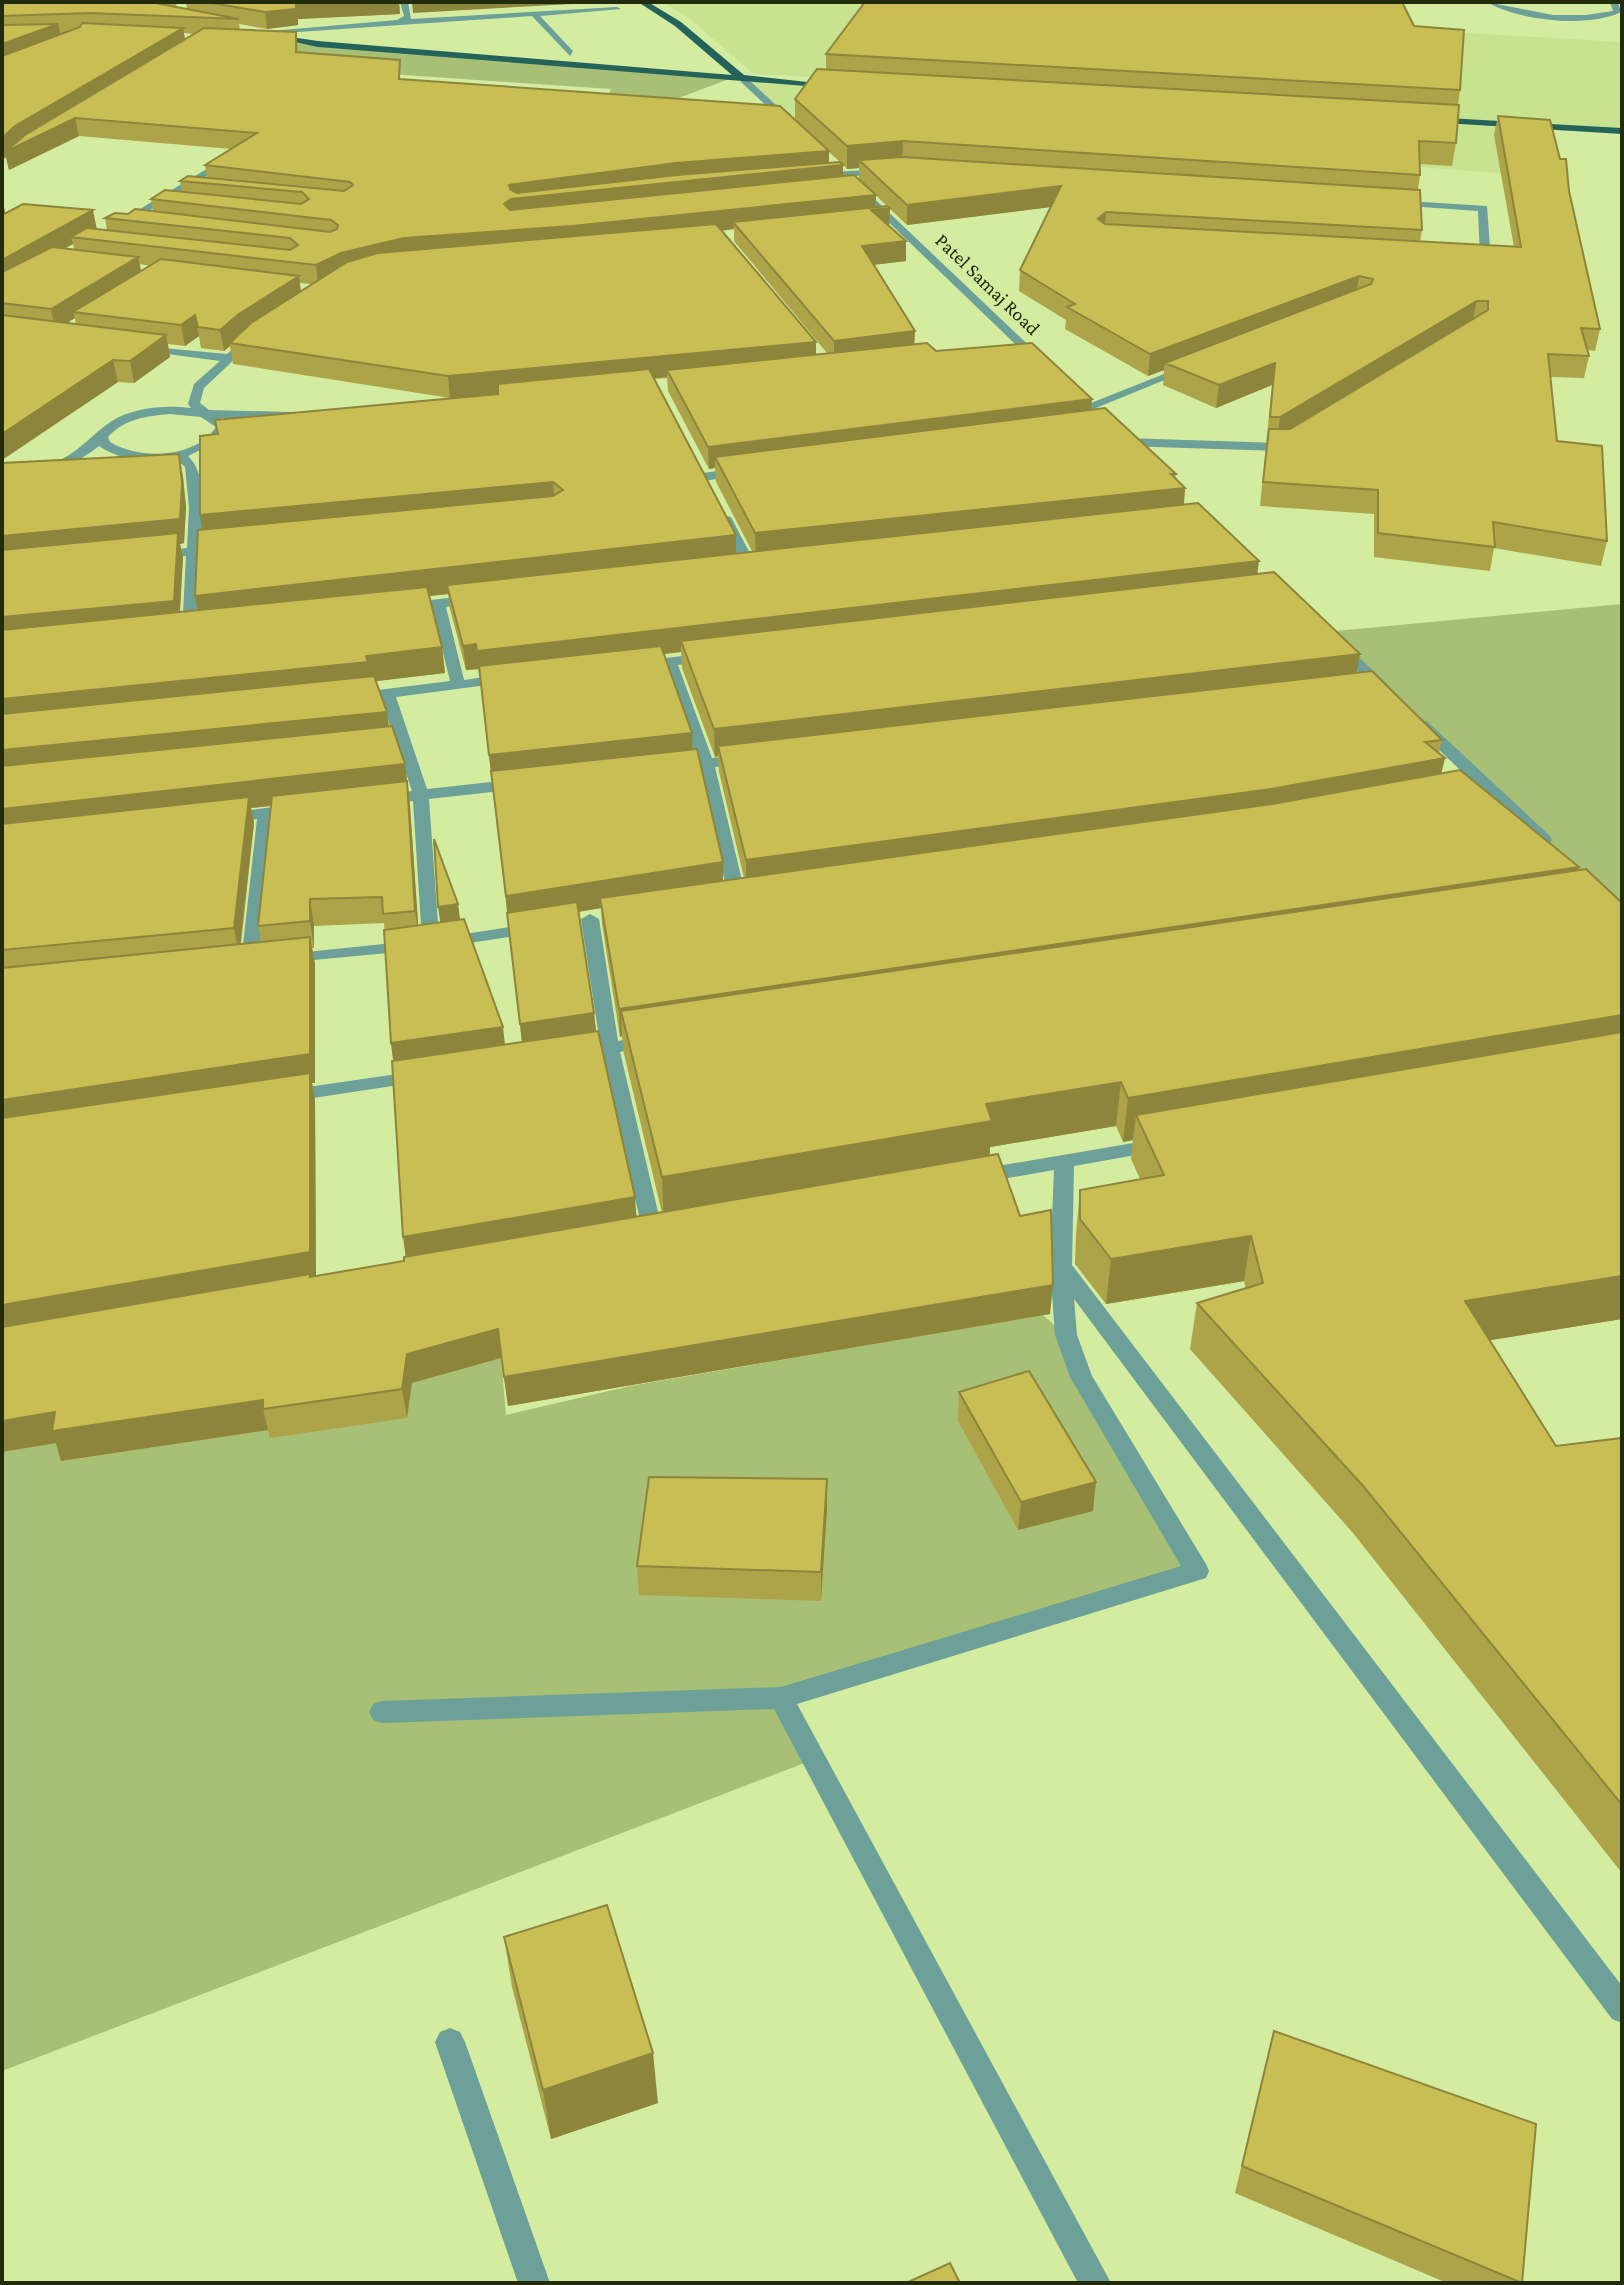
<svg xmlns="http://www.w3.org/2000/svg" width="1624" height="2285" viewBox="0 0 1624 2285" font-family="'Crimson Pro',serif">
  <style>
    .built { fill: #c8e390 }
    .green { fill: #a8bf76 }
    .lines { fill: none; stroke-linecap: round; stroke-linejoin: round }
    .minor { fill: #6ca098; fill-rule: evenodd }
    .major { fill: #24635a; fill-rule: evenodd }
    .wall { fill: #ada348; fill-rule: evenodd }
    .shaded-wall { fill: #8d853b }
    .building { fill: #c9be54; stroke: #8d853b; stroke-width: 2 }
    .labels { text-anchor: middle; stroke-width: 7; stroke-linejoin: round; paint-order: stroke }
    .far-street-label { font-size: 20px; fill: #222b0c; stroke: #d3eca0 }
  </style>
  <rect width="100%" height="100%" fill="#d3eca0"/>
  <path class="built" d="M663,2H1388L1400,29L1622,42V131L1552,127L1562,178L1419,167L803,136L744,80L1454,111L754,74L689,18Z"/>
  <path class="green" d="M203,40L318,44L729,79L655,107L601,109L611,89L375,73Z
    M1622,604V915L1325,632Z
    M1043,1315L1066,1335L1197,1571L782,1697L815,1759L2,2071V1452L65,1441L62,1461L187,1442L189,1421L407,1418L412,1383L501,1358L506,1415L630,1386Z"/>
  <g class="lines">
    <path class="minor" d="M400,2H408L411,19L617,7L621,9L540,16L573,51L570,56L532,16L253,35L249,33L397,20L404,16Z
      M1487,2L1553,15H1586L1613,11L1610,2H1618L1621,12C1589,28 1518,21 1487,2Z
      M741,78H747L793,121V125H787L741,82Z
      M886,169L883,174L816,179L811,176L816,173Z
      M205,170L213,172L129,223L120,221Z
      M854,185H860L1043,359V363H1035L854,189Z
      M1390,200L1487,206L1491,261L1486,264L1470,260L1480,257L1478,211L1394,205L1390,204Z
      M248,335L258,337L204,388L200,403L209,410L291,412L297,416L291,420L220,418L228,427L219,441L188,456C209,476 202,520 201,547L221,545L228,549L221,553L200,555L196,632L189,636L182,632L186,556L157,559L150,555L157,551L187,548L189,507L185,467L176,459C150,464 121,461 99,446C70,469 38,478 2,483V475C23,472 43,469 62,459C82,449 94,432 112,421C134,407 166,405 191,408L188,404L194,384L220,361L145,351L141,350V346L227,354ZM170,414L201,417L216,427C195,459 140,460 110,442L108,437C124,419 147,416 170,414Z
      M1184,366L1194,368L1091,410L1081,407Z
      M1291,437L1295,438V444L1281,451L1124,446L1118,442L1124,438L1279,443Z
      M742,468L747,469V475L702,481L696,477L702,473Z
      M719,514L731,517L757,567L755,570L743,567L717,517Z
      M473,595L480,599L478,602L446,607L464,680L505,674L513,679L510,682L396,697L427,789L519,779L527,784L519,789L429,799L439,938L535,923L544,928L535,933L431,949L281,963L278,959L281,955L287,954L422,940L413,801L384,804L376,799L384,794L412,791L381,699L354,703L346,698L354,693L450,681L432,608L406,611L399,607L406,603Z
      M1338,641L1343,642L1389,686V692H1379L1333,648V642Z
      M708,653L713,654V660L678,665L712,758L746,754L754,759L746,764L715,767L744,889L756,894C750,902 734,903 728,895L699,769L674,772L666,767L674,762L697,760L664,667L640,669L633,665L640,661Z
      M1422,720L1428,722L1550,836L1552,840L1550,844H1538L1416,728L1414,725Z
      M297,804L305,809L303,812L274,817L259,963L256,967H244L241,963L257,819L225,823L217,818L225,813Z
      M590,914L599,919L618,1041L647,1036L656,1042L654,1046L620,1052L663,1233L660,1238H646L643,1233L602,1055L576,1059L566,1053L569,1049L600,1044L581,919Z
      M418,1071L425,1073L428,1077L425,1081L287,1102L277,1096L287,1090Z
      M1157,1139L1167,1145L1164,1150L1074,1166L1072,1265L1622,1986V2023L1612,2019L1074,1299L1077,1335L1092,1376L1206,1564L1209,1571L1206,1578L797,1704L1111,2283H1078L774,1709L382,1723L373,1720L369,1712L373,1704L382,1701L781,1687L1181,1566L1070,1377L1055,1335L1050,1266L1054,1170L980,1183L970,1176L980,1169Z
      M450,2028L460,2032L465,2042L550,2283H518L435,2042L440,2032Z"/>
    <path class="major" d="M638,2H648L681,22L744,75L835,85L831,88L318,47L266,36L270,34L318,41L732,75L675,26Z
      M1430,117L1622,128V134L1427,122Z"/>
  </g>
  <path class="wall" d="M2,2H177L176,7L187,9L186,2H399L400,14L298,19V25L267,29L239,24L240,30L296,32L298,53L402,80L795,119V99L826,69V54L1414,26L1460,90L1458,105L1456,143L1452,166L1420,164V175L1418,190L1422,230L1420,241L1514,247L1494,135L1498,116L1569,191L1600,329L1595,351L1588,350L1589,356L1584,378L1550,377L1557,441L1607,541L1601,566L1494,548L1490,571L1374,557V514L1260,506L1272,385L1216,408L1163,385L1164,370L1148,376L1065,329L1066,320L1019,291L1020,270L1050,207L907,225L890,209L889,227L906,241V261L874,265L915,344L1091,409L1176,474L1175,478L1185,488L1184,504L1258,573L1356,673L1442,740L1439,753L1445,758L1441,773L1578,870L1622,903V1319L1490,1340L1556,1446L1622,1438V1873L1353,1533L1190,1349L1197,1303L1246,1289L1244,1281L1106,1304L1075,1264L1076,1234L1080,1190L1140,1179L1131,1159L1133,1140L1123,1142L1116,1126L990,1147V1156L1050,1314L508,1406L501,1358L412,1383L407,1418L270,1438L268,1430L61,1461L56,1443L2,1452V463L179,454L183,477L186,507L184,543L180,544L183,557L180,612L198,610L202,530L218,434L450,398L233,364L230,346L224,351L201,348L199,336L185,346L168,344L170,357L134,383L118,382L2,460V202L5,214L107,230L105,218L128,214L153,211L151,199L182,192L180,181L207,178L205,165L231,149L79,136L9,170L6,157L2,160ZM184,33L195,34L185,40ZM829,152L840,162L829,163ZM843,165L847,169L859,168V179L887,206L875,207L876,195L843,176ZM734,229V241L827,353L816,354L722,231ZM73,244L74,249L64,248ZM140,264L150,266L141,271ZM300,283L311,284L301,291ZM75,318L76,324L67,323ZM667,378L668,391L709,469L715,468L716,482L752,551L736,553L654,379ZM448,594L450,609L466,670L479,669L522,1042L505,1044L460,920L458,904L440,922L418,925L410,806L405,764L389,727L387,712L375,681L445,673L442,647L429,596ZM681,652L682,668L715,757L718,756L719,772L744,878L723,881L693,749L664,654ZM271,806L258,926L261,942L241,944L254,823L251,808ZM601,908L602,924L620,1037L622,1036L624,1054L662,1213L637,1217L596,1031L594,1013L579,912ZM384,923L391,1043L393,1061L406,1257L404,1261L316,1276L315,1101L312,1083H315V964L312,948H314V926Z
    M959,1392L1093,1511L1018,1530L958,1421Z
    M827,1508L821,1601L639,1595L637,1566Z
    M504,1937L658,2103L551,2139L512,1987Z
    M1267,2059L1522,2283H1447L1235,2193Z"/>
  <path class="shaded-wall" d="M311,2H399L400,14L298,19V25L267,29L265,12L296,3Z
    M412,2H572V4L413,13Z
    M58,24L62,41L2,63V44Z
    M183,28L186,45L75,118L79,136L9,170L6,157L2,160V138L15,126Z
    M903,141L902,164L859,160V168L847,169V146Z
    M829,151V166L843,165V184L513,218L504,204L509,185L676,163Z
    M1061,186L1059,206L907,225V205Z
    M876,195L875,210L890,208L889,227L733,222L734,229L574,246L318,285L316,265L341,253L404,238Z
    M3,202L7,222L2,226V203Z
    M93,210L97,230L71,237L73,244L2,283V260Z
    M1106,212L1104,232L1098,219Z
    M906,241V261L862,266V246Z
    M138,257L142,277L73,312L75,318L55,330L51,309Z
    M299,276L301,296L230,343V346L224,351L220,330L239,314Z
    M1359,276L1356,297L1165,363L1164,370L1148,376L1150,354Z
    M1477,301L1472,322L1277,440L1280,417Z
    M195,315L199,336L185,346L181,325Z
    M915,331L914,352L834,362V341Z
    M166,335L170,357L134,383L130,361Z
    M816,342V364L667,370V377L450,398L448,376Z
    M113,360L118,382L2,460V434Z
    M1275,363L1272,385L1216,408L1219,385Z
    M1092,399L1090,421L715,457V468L709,469L708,447Z
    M179,454L183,477L186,507L184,543L180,544L183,557L179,625L2,643V536Z
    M553,482L555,507L204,541L200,515Z
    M1185,488L1183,513L756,559L755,533Z
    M736,535V561L447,585L448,594L200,623L195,596Z
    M1259,561L1256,584L681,641V652L479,675L477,651Z
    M476,644L479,669L466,670L463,646Z
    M442,647L445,673L2,726V699Z
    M1360,654L1355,682L718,746V756L715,757L714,729Z
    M387,712L390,737L2,777V750Z
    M692,733L693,758L492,781L489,755Z
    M1445,758L1439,783L746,886V860Z
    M405,764L410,806L419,937L415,911L407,790L251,808L254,823L239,955L234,928L2,837V809Z
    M723,862V889L600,898L601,908L508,923L506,896Z
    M1579,867L1572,893L621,1011L622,1036L620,1037L619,1009Z
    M310,899L314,926V948L310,921Z
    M458,904L461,930L442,934L438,907Z
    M310,937L315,964V1083H312L315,1101L316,1281L2,1336V1100Z
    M594,1013L597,1040L523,1052L520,1024Z
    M1622,1015V1056L1136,1115L1133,1140L1123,1142L1128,1098Z
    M503,1027L506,1054L395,1071L391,1043Z
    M1121,1082L1116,1126L990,1147L989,1165L664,1222L662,1177L986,1104Z
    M635,1197L637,1226L407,1266L403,1237Z
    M1251,1236L1244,1281L1106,1304L1111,1259Z
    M1622,1276V1319L1454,1346L1465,1301Z
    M1053,1285L1050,1314L508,1406L504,1377Z
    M498,1329L501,1358L412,1383L407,1418L402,1389L407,1354Z
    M263,1400V1409L268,1430L61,1461L56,1443L2,1452V1421L55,1412Z
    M827,1479V1508L821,1601V1572Z
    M1096,1482L1093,1511L1018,1530L1021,1502Z
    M653,2053L658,2103L551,2139L543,2090Z"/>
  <path class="building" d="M2,2H150L239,19L90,13L2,16Z
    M206,2H311L296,3V9L265,12Z
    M865,2H1402L1414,26L1464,30L1460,90L826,54Z
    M82,23L183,28L15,126L2,138V56L80,27Z
    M58,24L2,44V25Z
    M204,28L296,32V52L400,60L399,79L780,106L829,151L676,163L509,185L510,189L517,193L677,175L840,162L843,165L511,199L504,204L510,210L854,175L876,195L572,226L404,238L341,253L316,265L71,237L87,228L290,250L298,245L290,238L105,218L115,213L128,214L135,209L330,232L337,229L338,225L331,220L151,199L165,190L301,204L309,199L302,192L180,181L188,176L344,191L353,185L350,182L205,165L257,133L75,118L5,152L25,135Z
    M817,69L1459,105L1456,143L1419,141L1420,175L903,141L847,146L795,99Z
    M1498,116L1550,120L1560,159H1566L1569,191L1600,329L1581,328L1589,356L1548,354L1557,441L1602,446L1607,541L1493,522L1495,547L1378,533V490L1263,482L1269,429H1290L1488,310V301H1477L1280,417H1270L1275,363L1219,385L1165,363L1371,284L1373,279L1359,276L1150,354L1067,307L1075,304L1020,270L1061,186L907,205L859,160L902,157L1420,190L1422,230L1106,212L1098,219L1105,224L1521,247Z
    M23,204L93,210L2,260V215Z
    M887,206L890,208L871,210L906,241L862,246L915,331L834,341L733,222Z
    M716,224L816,342L448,376L230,343L251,323L347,262L378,253Z
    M52,247L138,257L51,309L2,303V272Z
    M161,259L299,276L239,314L220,330L198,327L195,315L181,325L73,312Z
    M2,315L166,335L130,361L113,360L2,434Z
    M927,343L936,351L1032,343L1092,399L708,447L667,370Z
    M649,369L736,535L195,596L198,530L553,496L563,490L553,482L200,515V436L218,434L215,420L498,394V384Z
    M1105,408L1176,474H1171L1185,488L755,533L715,457Z
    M179,454L182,484L180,519L2,536V463Z
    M1198,503L1259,561L477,651L476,644L463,646L447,585Z
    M178,533L174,601L2,617V550Z
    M1274,572L1360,654L714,729L681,641Z
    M427,587L442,647L366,656L368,662L2,699V630Z
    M661,646L692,733L489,755L479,666Z
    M1372,671L1442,740L1425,742L1445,758L1271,789L746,860L718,746Z
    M374,676L387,712L2,750V714Z
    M392,726L405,764L2,809V766Z
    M697,749L723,862L506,896L491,771Z
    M1460,770L1579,867L619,1009L600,898L1272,804Z
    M407,781L415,911L383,914L382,897L310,899V921L258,926L272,796Z
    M249,797L234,928L2,950V824Z
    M434,839L458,904L438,907Z
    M1586,869L1622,903V1015L1128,1098L1121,1082L986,1104L992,1121L662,1177L621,1011Z
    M577,902L594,1013L520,1024L507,913Z
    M464,919L503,1027L391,1043L384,930Z
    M310,937V1054L2,1100V968Z
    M598,1031L635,1197L403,1237L392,1061Z
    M1622,1032V1276L1465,1301L1556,1446L1622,1438V1805L1364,1487L1197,1303L1263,1283L1251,1236L1111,1259L1080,1219V1190L1164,1175L1136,1115Z
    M310,1073V1252L2,1305V1118Z
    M998,1154L1020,1216L1051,1210L1053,1285L504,1377L498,1329L407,1354L402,1389L263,1409V1400L52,1431L55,1412L2,1421V1327L310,1274V1277L404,1261V1257Z
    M1029,1371L1096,1482L1021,1502L959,1392Z
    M649,1477L827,1479L821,1572L637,1566Z
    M607,1905L653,2053L543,2090L504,1937Z
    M1274,2031L1536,2124L1522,2283L1242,2166Z
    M950,2263L960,2283H906Z"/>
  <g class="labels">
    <g class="far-street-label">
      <text transform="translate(988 284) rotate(44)" y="7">Patel Samaj Road</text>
    </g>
  </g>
  <rect width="1624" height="2285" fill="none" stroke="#222b0c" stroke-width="8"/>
</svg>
